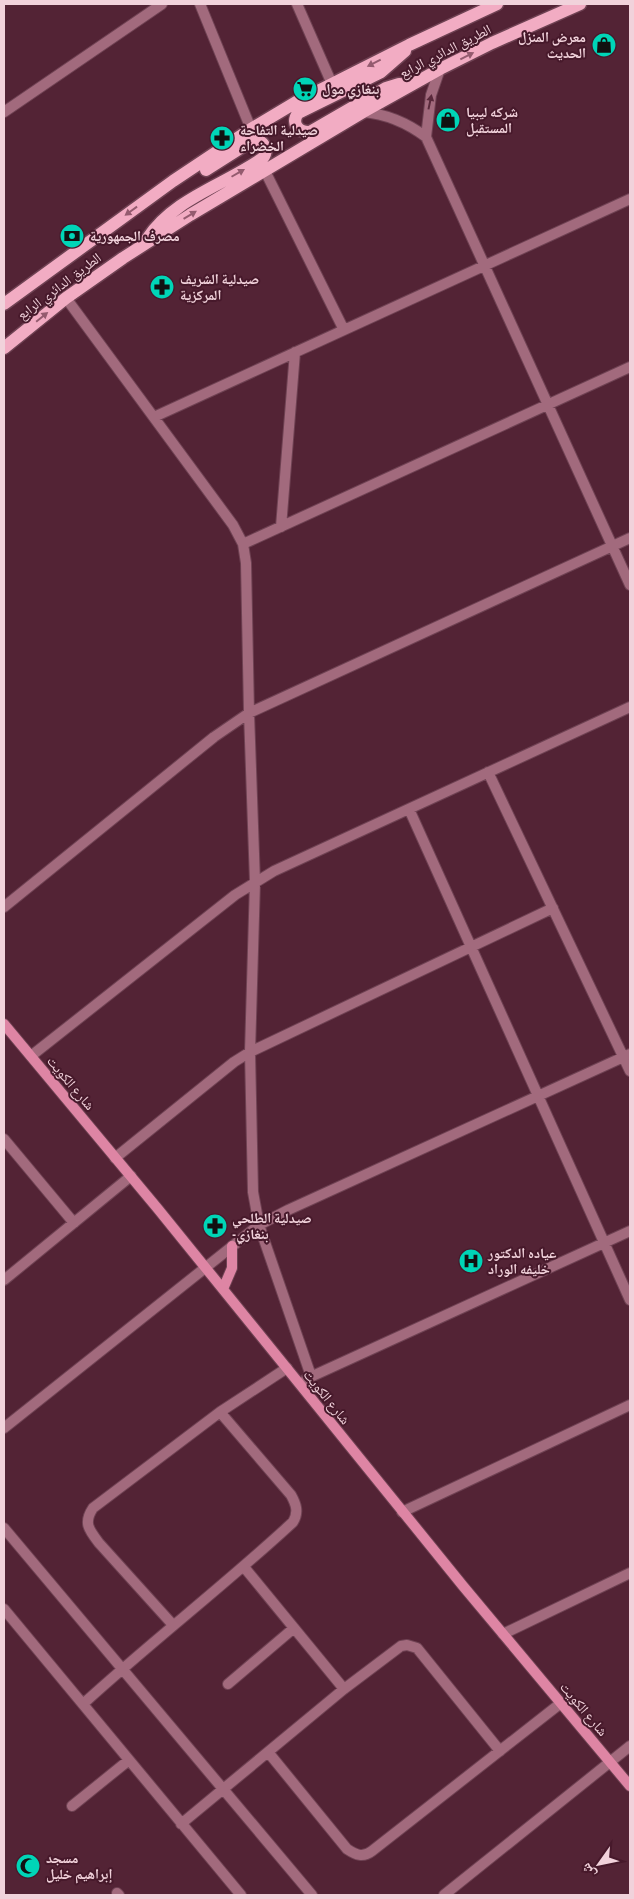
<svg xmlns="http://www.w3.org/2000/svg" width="634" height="1899" viewBox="0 0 634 1899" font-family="'PT Sans Narrow','Noto Naskh Arabic',sans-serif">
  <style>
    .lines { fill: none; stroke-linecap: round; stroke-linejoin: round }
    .minor-casing { stroke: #6f4253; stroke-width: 12 }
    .secondary-casing { stroke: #6f4253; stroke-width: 12 }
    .primary-casing { stroke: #6f4253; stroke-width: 15 }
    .minor { stroke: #a26a7d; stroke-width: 10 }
    .secondary { stroke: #de85a4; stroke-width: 10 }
    .primary { stroke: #f2acc3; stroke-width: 12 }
    .oneway { fill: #945b6f }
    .oneway2 { fill: #59293b }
    .labels { text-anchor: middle; stroke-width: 4; stroke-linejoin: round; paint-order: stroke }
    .poi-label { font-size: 14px; font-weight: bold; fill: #f1d2db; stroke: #47192b; text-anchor: start }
    .street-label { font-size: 14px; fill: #f1d2db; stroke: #47192b }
  </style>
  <rect width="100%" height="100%" fill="#532335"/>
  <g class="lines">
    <defs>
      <path id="minor" d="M200,4L251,129
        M297,4L332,84
        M440,69L431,95L426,137L630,585
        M4,112L162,4
        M363,112C387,114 406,122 426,137
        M265,171L344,330
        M66,298L233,525L243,544L246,563L249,713L255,882L250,1052L253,1192L259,1225L311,1376
        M154,417L630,199
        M281,527L295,352
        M243,544L630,367
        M488,772L630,1071
        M409,809L630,1300
        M4,907L214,737L249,713L630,538
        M31,1056L235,895L274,871L630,707
        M4,1139L74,1223
        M115,1158L234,1062L250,1052L553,908
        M4,1280L131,1176
        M306,1379L630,1231
        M4,1428L259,1225L288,1210L630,1054
        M402,1512L630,1405
        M4,1528L312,1895
        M244,1567L344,1689
        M4,1609L241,1895
        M173,1625L99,1543C89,1530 83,1523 93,1508L220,1412L287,1368
        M503,1634L630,1573
        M228,1684L294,1628
        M83,1704C152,1641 225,1585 293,1522C299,1512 296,1504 291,1495L220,1412
        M268,1752L347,1849C356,1855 363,1858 372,1851L561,1703
        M72,1806L129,1760
        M181,1824L344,1689L401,1646L407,1645L417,1648L500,1751
        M117,1893L119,1895
        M444,1895L630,1746"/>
      <path id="secondary" d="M4,1024L158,1209L463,1586L630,1786
        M223,1289L232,1268V1246"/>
      <path id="primary" d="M405,51L381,72L298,113C291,123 298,133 310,132L386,88L399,84L410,85
        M147,239C174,198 225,185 263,158C269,149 264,140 253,140L206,170
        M4,304L173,181L251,129L298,101L409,45L497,4
        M4,348L66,298L123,258L190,215L363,112L440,69L492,43L580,4"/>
    </defs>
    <use href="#minor" class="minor-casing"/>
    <use href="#secondary" class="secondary-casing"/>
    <use href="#primary" class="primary-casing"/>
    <use href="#minor" class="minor"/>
    <use href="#secondary" class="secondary"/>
    <use href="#primary" class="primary"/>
  </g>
  <defs><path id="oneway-solid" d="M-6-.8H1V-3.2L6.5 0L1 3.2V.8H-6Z" transform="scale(1.25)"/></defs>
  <g class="oneway">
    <use href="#oneway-solid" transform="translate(467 56) rotate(-27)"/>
    <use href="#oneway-solid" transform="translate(374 63) rotate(153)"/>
    <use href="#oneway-solid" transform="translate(238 173) rotate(-30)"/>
    <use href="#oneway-solid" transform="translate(131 211) rotate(144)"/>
    <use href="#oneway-solid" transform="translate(190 215) rotate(-31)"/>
    <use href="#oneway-solid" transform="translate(42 317) rotate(-39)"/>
  </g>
  <use class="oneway2" href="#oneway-solid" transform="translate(430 102) rotate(-78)"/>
  <defs>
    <symbol id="shop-disc" viewBox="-11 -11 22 22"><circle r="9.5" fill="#00d5b7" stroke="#47192b"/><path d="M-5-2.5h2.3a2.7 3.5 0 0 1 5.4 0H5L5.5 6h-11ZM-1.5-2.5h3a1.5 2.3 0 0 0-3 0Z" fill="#111"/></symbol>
    <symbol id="supermarket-disc" viewBox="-11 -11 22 22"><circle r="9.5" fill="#00d5b7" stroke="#47192b"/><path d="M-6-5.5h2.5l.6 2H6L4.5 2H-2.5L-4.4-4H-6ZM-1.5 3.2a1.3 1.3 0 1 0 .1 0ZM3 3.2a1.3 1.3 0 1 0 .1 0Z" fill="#111"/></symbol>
    <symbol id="pharmacy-disc" viewBox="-11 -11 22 22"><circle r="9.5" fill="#00d5b7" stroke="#47192b"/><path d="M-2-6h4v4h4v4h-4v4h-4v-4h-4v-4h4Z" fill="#111"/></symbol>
    <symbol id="bank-disc" viewBox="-11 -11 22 22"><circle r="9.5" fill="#00d5b7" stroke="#47192b"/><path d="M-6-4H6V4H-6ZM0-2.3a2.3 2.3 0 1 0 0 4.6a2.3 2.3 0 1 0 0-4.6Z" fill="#111"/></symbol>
    <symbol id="hospital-disc" viewBox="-11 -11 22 22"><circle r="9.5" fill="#00d5b7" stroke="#47192b"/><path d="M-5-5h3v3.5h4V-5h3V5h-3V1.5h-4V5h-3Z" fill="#111"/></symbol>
    <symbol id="mosque-disc" viewBox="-11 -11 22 22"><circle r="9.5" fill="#00d5b7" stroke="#47192b"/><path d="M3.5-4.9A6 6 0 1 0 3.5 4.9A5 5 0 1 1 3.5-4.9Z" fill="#111"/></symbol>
  </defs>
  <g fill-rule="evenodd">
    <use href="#shop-disc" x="590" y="31" width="28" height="28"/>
    <use href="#supermarket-disc" x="291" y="75" width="28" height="28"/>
    <use href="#shop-disc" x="434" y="106" width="28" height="28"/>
    <use href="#pharmacy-disc" x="208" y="124" width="28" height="28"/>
    <use href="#bank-disc" x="58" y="222" width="28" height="28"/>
    <use href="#pharmacy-disc" x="148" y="273" width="28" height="28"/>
    <use href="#pharmacy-disc" x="201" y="1212" width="28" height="28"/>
    <use href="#hospital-disc" x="457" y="1247" width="28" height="28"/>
    <use href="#mosque-disc" x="14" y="1852" width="28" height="28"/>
  </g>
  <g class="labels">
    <g class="poi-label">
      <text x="586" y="42" text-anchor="end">معرض المنزل<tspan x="586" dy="16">الحديث</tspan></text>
      <text x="322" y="94">بنغازي مول</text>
      <text x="466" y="117">شركه ليبيا<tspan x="466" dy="16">المستقبل</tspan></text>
      <text x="240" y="135">صيدلية التفاحة<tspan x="240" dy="16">الخضراء</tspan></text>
      <text x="90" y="241">مصرف الجمهورية</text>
      <text x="180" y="284">صيدلية الشريف<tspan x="180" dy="16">المركزية</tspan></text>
      <text x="232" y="1223">صيدلية الطلحي<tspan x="232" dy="16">-بنغازي</tspan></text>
      <text x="488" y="1258">عياده الدكتور<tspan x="488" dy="16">خليفه الوراد</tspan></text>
      <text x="46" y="1863">مسجد<tspan x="46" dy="16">إبراهيم خليل</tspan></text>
    </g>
    <g class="street-label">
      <text transform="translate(445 51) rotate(-27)" y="5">الطريق الدائري الرابع</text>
      <text transform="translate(59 286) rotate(-37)" y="5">الطريق الدائري الرابع</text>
      <text transform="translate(71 1083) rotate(50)" y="5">شارع الكويت</text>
      <text transform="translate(327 1397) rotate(51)" y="5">شارع الكويت</text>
      <text transform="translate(584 1709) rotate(50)" y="5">شارع الكويت</text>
    </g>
  </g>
  <rect width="634" height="1899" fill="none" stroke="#f1d2db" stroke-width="10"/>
  <g transform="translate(599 1864) rotate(237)" stroke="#47192b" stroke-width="4" paint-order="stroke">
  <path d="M0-4L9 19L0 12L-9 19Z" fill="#f1d2db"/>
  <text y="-8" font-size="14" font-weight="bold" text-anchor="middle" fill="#f1d2db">ش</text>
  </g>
</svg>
